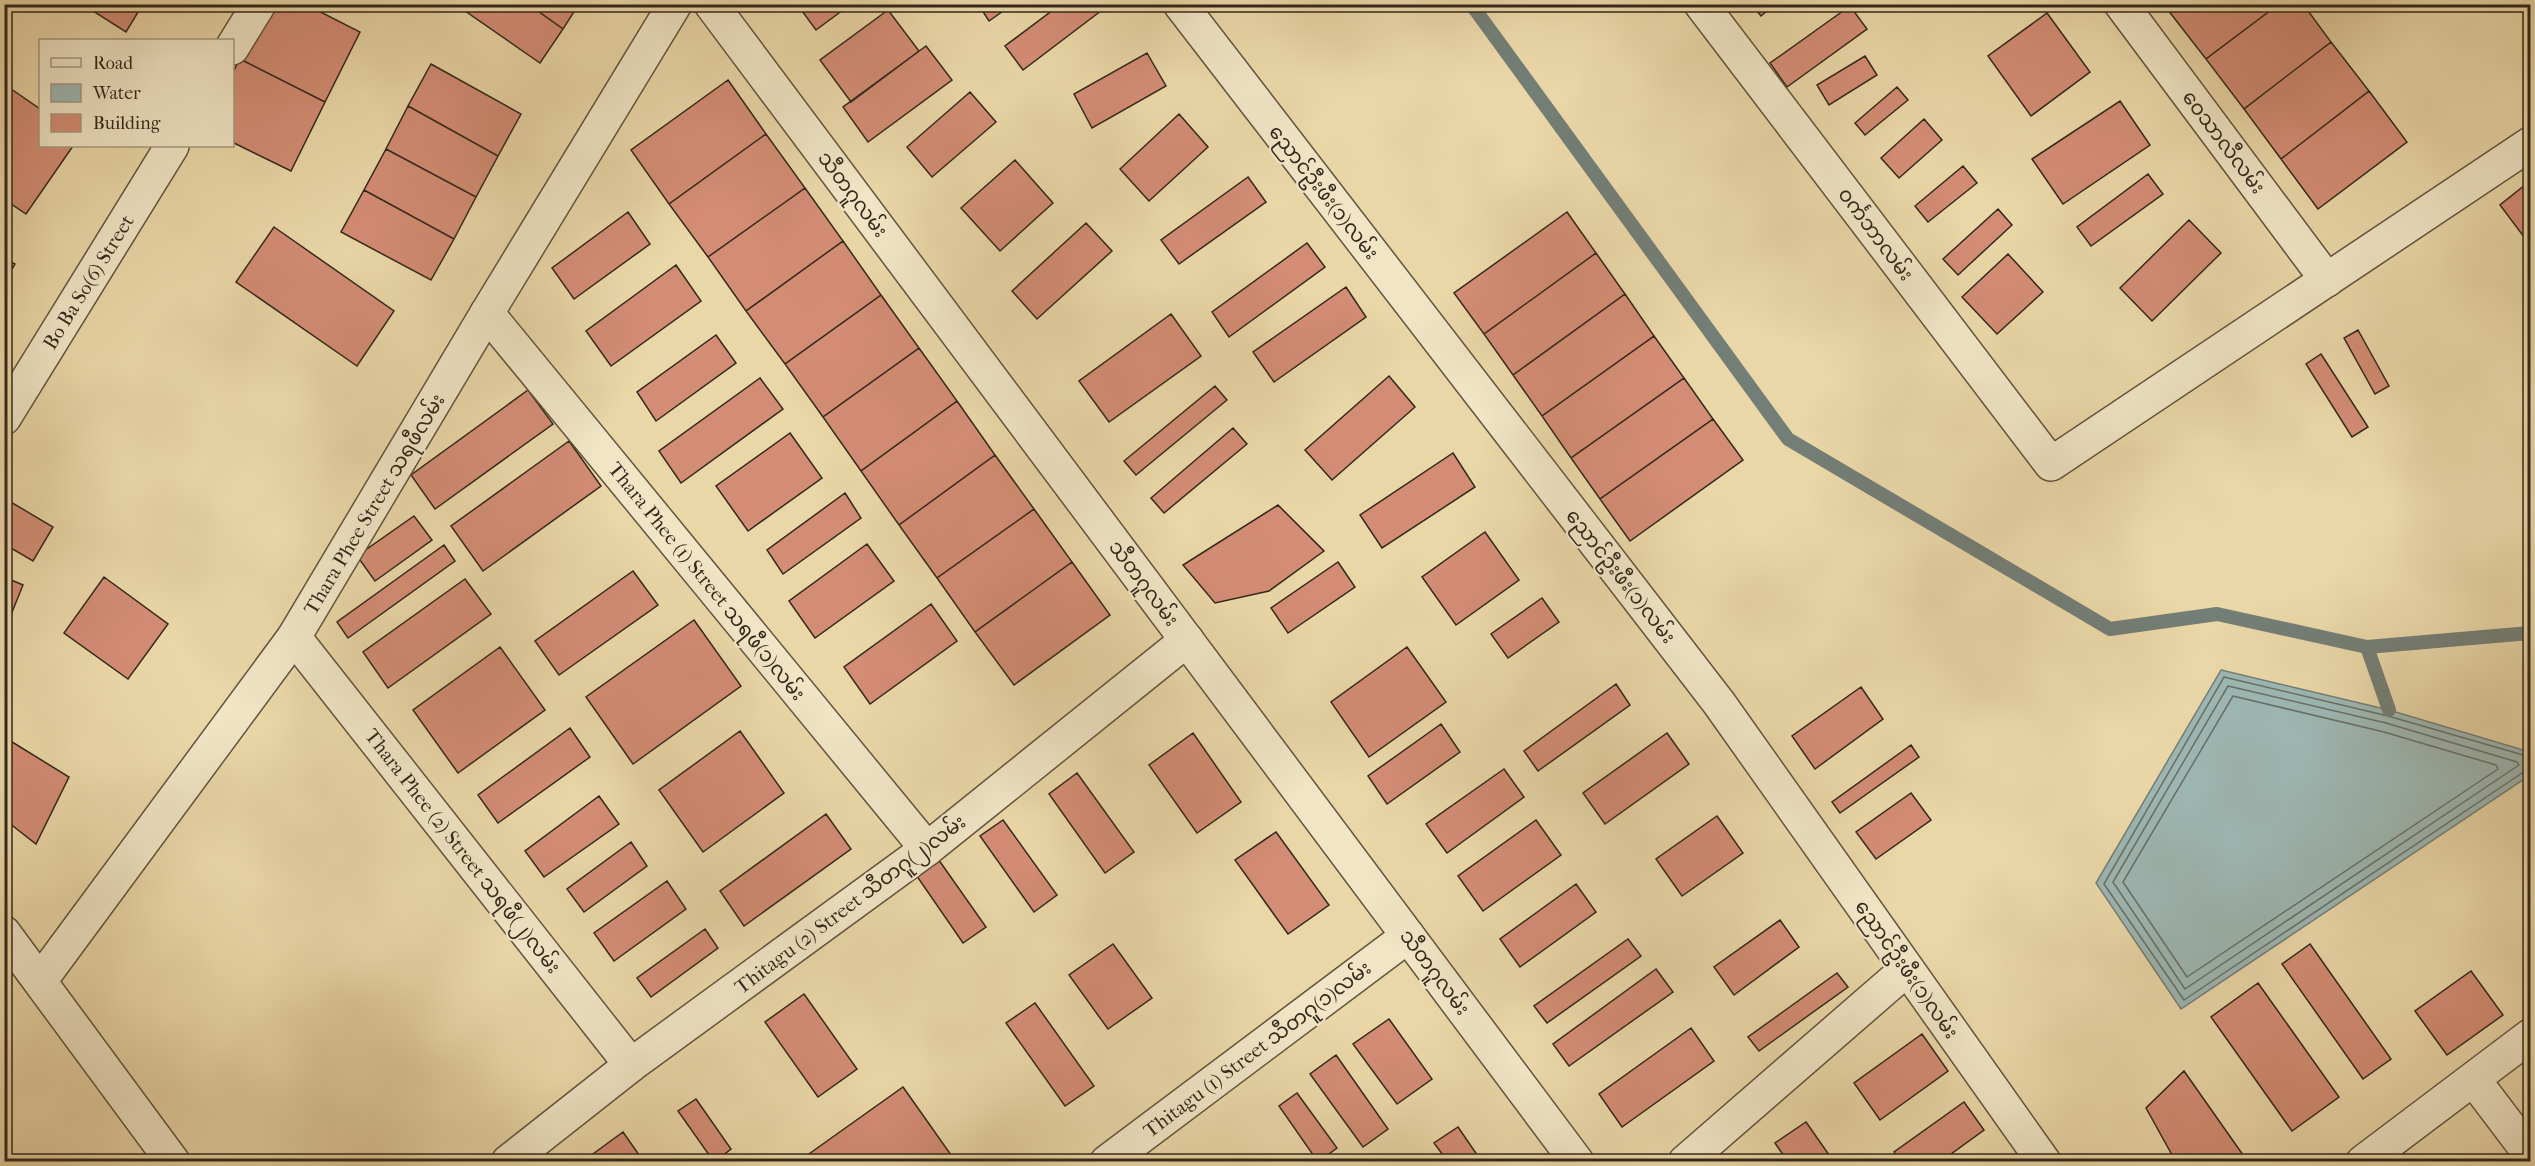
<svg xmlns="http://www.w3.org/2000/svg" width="2535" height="1166" viewBox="0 0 2535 1166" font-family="'IM FELL French Canon','Noto Sans Myanmar',serif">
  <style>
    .water { fill: #9db7b3; stroke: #737e76; stroke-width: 1.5 }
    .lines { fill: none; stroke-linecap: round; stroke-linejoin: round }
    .shore { stroke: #687067; stroke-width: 1.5 }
    .stream { stroke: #737e76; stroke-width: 14 }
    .building { fill: #d38d75; stroke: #33281b; stroke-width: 1.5 }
    .minor-casing { stroke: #61543e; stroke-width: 36 }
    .minor { stroke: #f1e5c6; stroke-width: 33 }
    .labels { text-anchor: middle; stroke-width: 4.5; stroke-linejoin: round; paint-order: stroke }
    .street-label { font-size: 20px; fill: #33281b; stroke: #f1e5c6 }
  </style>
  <rect width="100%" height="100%" fill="#ead7a8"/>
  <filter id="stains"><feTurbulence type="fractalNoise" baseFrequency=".00333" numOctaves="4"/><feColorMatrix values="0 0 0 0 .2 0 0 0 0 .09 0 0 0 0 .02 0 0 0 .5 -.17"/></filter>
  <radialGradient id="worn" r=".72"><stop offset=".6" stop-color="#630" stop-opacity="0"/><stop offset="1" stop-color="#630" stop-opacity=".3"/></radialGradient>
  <path class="water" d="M2221,670L2389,710L2530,752V775L2181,1009L2096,883Z"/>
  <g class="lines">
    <path class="shore" d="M2228,686L2386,723L2517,762L2519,765L2185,989L2113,882Z
      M2233,696L2384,732L2496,765L2498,769L2187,977L2123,882Z
      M2530,757L2388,716L2224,677L2104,884L2184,1000L2525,771L2530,770"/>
    <path class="stream" d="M1471,4L1788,439L2110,629L2217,614L2367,647L2389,710
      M2367,647L2530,633"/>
  </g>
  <path class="building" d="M82,4H143L126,32Z
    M267,4H305L360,32L325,102L240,59Z
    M455,4H528L563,29L540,63Z
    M528,4H579L563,29Z
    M811,4H851L816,30L802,11Z
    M978,4H1013L989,21Z
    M1061,4H1110L1023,70L1005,46Z
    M1751,4H1775L1761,16Z
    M2175,4H2279L2206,59L2168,10Z
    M2279,4H2303L2331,42L2244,109L2206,59Z
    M1850,6L1867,29L1787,87L1770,63Z
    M888,10L919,51L851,102L820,60Z
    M2047,13L2090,72L2031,116L1988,56Z
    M2331,42L2369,91L2281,159L2244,109Z
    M926,46L952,80L868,142L843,107Z
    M1147,53L1166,86L1092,128L1074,94Z
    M1865,56L1877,75L1829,105L1817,85Z
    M240,59L325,102L291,171L232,142V74Z
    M431,64L521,114L498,156L408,106Z
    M728,80L766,134L669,204L631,150Z
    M4,84L40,109V146H73L26,214L4,199Z
    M1897,87L1908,100L1865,135L1855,123Z
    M2369,91L2407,142L2318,209L2281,159Z
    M970,92L996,122L932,177L907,147Z
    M2120,101L2150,145L2063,204L2032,159Z
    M408,106L498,156L476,197L386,149Z
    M1179,114L1208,147L1149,201L1120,169Z
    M1924,119L1942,140L1899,178L1881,158Z
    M766,134L805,188L708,257L669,204Z
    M386,149L476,197L454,239L364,190Z
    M1015,160L1053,203L1000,251L961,208Z
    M1963,166L1977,183L1928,222L1915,206Z
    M2148,174L2163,194L2091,246L2077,227Z
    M1248,177L1266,202L1179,264L1161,240Z
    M2530,181V245L2500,205Z
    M805,188L843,241L746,311L708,257Z
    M364,190L454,239L431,280L341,232Z
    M1998,209L2012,225L1958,275L1943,259Z
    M628,212L650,244L574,299L552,268Z
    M1567,212L1596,253L1484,334L1454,293Z
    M2189,220L2221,253L2152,321L2120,288Z
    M1086,223L1112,251L1037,319L1012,291Z
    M274,227L394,311L357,366L236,282Z
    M843,241L881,295L785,364L746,311Z
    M1307,243L1325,267L1229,337L1212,312Z
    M1596,253L1625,294L1513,375L1484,334Z
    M2008,254L2043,292L1997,334L1962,297Z
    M4,258L15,264L4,282Z
    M676,265L701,301L611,366L586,331Z
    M1346,287L1366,317L1274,382L1253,352Z
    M1625,294L1654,336L1542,416L1513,375Z
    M881,295L919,348L823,417L785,364Z
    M1171,314L1201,356L1109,422L1079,381Z
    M2358,330L2389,386L2375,394L2344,338Z
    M716,335L736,363L656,421L637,392Z
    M1654,336L1684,378L1571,458L1542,416Z
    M919,348L957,401L861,471L823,417Z
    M2321,354L2368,427L2352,437L2306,364Z
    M1389,376L1415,407L1332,480L1305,450Z
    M760,378L783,409L681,483L659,451Z
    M1684,378L1713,419L1600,499L1571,458Z
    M1215,386L1227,400L1136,475L1124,461Z
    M528,390L553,424L435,509L411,475Z
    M957,401L995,455L899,525L861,471Z
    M1713,419L1743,460L1630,541L1600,499Z
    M1233,428L1247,444L1164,513L1151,498Z
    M790,433L822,478L748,531L716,486Z
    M569,441L601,486L483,571L451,526Z
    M1453,453L1475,487L1382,548L1360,515Z
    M995,455L1034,509L937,578L899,525Z
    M845,493L861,518L783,574L767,550Z
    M4,498L53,527L33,561L4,544Z
    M1278,505L1324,551L1269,591L1215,603L1183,565Z
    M1034,509L1072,562L975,632L937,578Z
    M414,516L432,540L375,581L357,556Z
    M1485,532L1519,580L1456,625L1422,577Z
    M867,544L894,581L815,638L789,601Z
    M444,545L455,561L348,638L337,622Z
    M1072,562L1110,615L1014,685L975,632Z
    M1338,562L1355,587L1288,633L1271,608Z
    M633,571L658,605L559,675L535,641Z
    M4,577L23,585L4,632Z
    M104,577L168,624L128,679L64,633Z
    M465,579L491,614L388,688L363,652Z
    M1542,598L1559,622L1508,658L1491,634Z
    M931,604L957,641L870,704L844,667Z
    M694,620L741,686L633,764L586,697Z
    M500,647L545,710L458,773L413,710Z
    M1407,647L1446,702L1369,757L1331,702Z
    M1616,684L1630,705L1538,771L1524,751Z
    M1861,687L1883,719L1815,769L1792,736Z
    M1441,724L1460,752L1387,804L1368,776Z
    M570,728L590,757L498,823L478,795Z
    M740,731L784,793L703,852L659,790Z
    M1193,733L1241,802L1197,833L1149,765Z
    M1667,733L1689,764L1605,824L1583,793Z
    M4,737L69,777L36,844L4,819Z
    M1911,745L1919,757L1840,813L1832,802Z
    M1504,769L1524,797L1447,853L1426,824Z
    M1077,773L1134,852L1105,873L1049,794Z
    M1911,793L1931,820L1876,859L1856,832Z
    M599,796L619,824L544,877L525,851Z
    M826,814L851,849L744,926L720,891Z
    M1717,816L1743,853L1682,896L1656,859Z
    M1003,820L1057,895L1034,912L980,836Z
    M1536,820L1561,855L1483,911L1458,876Z
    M1276,832L1329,905L1288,934L1235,860Z
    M631,842L647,866L584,912L567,889Z
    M936,856L986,927L963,943L914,872Z
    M667,881L686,909L614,961L594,933Z
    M1576,884L1596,912L1520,967L1500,939Z
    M1780,920L1799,947L1734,995L1714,967Z
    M705,929L718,948L651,997L637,978Z
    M1628,939L1641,956L1547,1023L1534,1006Z
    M1113,944L1152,998L1108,1029L1069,975Z
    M2310,944L2391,1059L2363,1079L2282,964Z
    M1656,969L1673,992L1569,1066L1553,1044Z
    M2471,971L2503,1015L2447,1055L2415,1011Z
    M1837,973L1848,987L1759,1051L1748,1037Z
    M2258,983L2339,1097L2292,1131L2211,1017Z
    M804,994L857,1069L818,1097L765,1022Z
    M1035,1003L1094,1086L1065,1106L1006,1023Z
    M1389,1019L1432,1079L1397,1104L1353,1044Z
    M1691,1028L1714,1061L1622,1127L1599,1094Z
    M1922,1034L1948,1071L1880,1120L1854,1083Z
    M1336,1055L1388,1129L1363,1147L1310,1074Z
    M2184,1071L2248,1162H2176L2146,1108Z
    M903,1087L956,1162H800L799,1161Z
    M1297,1093L1337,1148L1318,1162L1279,1106Z
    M696,1099L731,1149L714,1162L678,1111Z
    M1964,1102L1984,1130L1940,1162H1901L1894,1152Z
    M1806,1122L1834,1162H1788L1775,1143Z
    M1458,1127L1482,1162H1448L1434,1143Z
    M623,1132L644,1162H582Z"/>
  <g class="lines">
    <defs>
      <g id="minor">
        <path d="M711,4L1577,1162"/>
        <path d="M1180,4L1719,703L2044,1162"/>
        <path d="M1701,4L2051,464L2530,144"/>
        <path d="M2121,4L2327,280"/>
        <path d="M232,48L259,4"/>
        <path d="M487,313L927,849"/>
        <path id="s1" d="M4,418L172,146"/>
        <path d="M294,637L631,1065"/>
        <path d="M4,933L173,1162"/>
        <path d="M40,981L294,637L487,313L675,4"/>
        <path d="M2474,1080L2530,1154"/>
        <path d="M508,1162L631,1065L927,849L1187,640"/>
        <path d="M1107,1162L1408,936"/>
        <path d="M1685,1162L1906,970"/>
        <path d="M2363,1162L2530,1036"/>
      </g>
    </defs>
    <use href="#minor" class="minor-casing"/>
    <use href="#minor" class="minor"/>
  </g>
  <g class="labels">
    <g class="street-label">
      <text transform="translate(2224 142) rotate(53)" y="7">ဝေသာလီလမ်း</text>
      <text transform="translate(1324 192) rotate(52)" y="7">ညောင်ဦးဖီး(၁)လမ်း</text>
      <text transform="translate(853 194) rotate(53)" y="7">သီတဂူလမ်း</text>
      <text transform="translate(1876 234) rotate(53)" y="7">ဝင်္ကဘာလမ်း</text>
      <text dy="7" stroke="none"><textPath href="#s1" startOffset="160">Bo Ba So(6) Street</textPath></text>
      <text transform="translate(374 504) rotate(-59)" y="7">Thara Phee Street သရဖီလမ်း</text>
      <text transform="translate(1621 576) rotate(52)" y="7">ညောင်ဦးဖီး(၁)လမ်း</text>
      <text transform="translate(707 581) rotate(51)" y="7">Thara Phee (1) Street သရဖီ(၁)လမ်း</text>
      <text transform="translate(1144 583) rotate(53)" y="7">သီတဂူလမ်း</text>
      <text transform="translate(463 851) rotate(52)" y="7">Thara Phee (2) Street သရဖီ(၂)လမ်း</text>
      <text transform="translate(850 904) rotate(-37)" y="7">Thitagu (2) Street သီတဂူ(၂)လမ်း</text>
      <text transform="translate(1907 969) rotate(55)" y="7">ညောင်ဦးဖီး(၁)လမ်း</text>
      <text transform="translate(1435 972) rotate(53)" y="7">သီတဂူလမ်း</text>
      <text transform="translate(1257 1049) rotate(-37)" y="7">Thitagu (1) Street သီတဂူ(၁)လမ်း</text>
    </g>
  </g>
  <rect width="2535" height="1166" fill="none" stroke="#ead7a8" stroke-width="24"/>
  <rect x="6" y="6" width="2523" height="1154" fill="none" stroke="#33281b" stroke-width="3"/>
  <rect x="12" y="12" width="2511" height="1142" fill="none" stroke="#33281b" stroke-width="1.5"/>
  <rect x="39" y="39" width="195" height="108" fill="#f1e5c6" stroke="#a59982" stroke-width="1.5"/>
  <rect x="51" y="58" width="30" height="9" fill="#f1e5c6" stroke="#a59982" stroke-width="1.5"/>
  <text x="93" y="69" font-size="18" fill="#33281b">Road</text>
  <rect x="51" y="84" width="30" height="18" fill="#9db7b3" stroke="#a59982" stroke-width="1.5"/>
  <text x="93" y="99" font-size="18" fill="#33281b">Water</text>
  <rect x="51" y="114" width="30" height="18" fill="#d38d75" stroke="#a59982" stroke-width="1.5"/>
  <text x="93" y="129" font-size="18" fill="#33281b">Building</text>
  <rect width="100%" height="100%" filter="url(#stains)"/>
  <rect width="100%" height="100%" fill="url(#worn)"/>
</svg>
